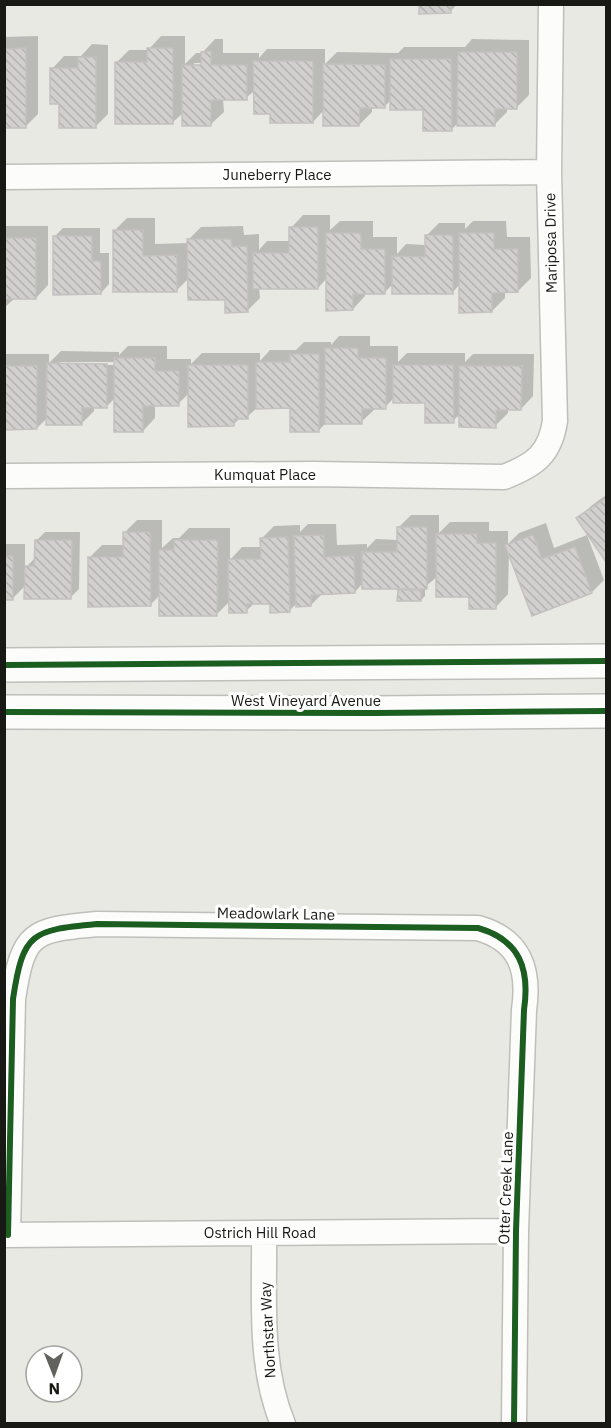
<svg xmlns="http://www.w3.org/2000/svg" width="611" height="1428" viewBox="0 0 611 1428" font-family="'IBM Plex Sans',sans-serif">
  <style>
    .shadow { fill: #0003; fill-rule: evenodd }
    .building { fill: url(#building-back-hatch); stroke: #c4c1c0; stroke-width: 1.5 }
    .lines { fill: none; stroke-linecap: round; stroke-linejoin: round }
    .minor-casing { stroke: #bfbeba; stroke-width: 27 }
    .secondary-casing { stroke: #bfbeba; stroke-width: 36 }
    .minor { stroke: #fcfcfb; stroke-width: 24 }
    .secondary { stroke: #fcfcfb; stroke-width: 33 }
    .cycleway-casing { stroke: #fff; stroke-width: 10 }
    .cycleway { stroke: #1b5e20; stroke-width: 6 }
    .labels { text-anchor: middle; stroke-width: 6; stroke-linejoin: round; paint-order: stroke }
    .street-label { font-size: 15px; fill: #181814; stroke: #fff }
  </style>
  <defs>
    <pattern id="building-back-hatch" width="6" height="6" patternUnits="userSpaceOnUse" patternTransform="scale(1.5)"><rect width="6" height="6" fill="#d2d0cf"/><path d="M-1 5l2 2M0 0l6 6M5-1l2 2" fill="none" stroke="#b4b2b1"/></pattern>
  </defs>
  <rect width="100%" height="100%" fill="#e9e9e4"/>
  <path class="shadow" d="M420,4H457L450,12Z
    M38,36V114L26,126H4V37Z
    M161,36H185V64L196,53H202L215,39H223V53H259V58L267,49H325V64L337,52L398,53L404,47H465L472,39L529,40V95L516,108H507V112L494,125L459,122L451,130L425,108L392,99L384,107H372V112L359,125L324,110L313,122L272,112L255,90L246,98L223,99L224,112L211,124L184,112L172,123L117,62L129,50H148ZM194,63H208L194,66Z
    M92,44L108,45V114L96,126L60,102L52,69L64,56H81Z
    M303,215H330V230L340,221H373V237H397V254L406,244L426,245V236L439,223H465V229L473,221H506L507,237H530L531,278L518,291H505V298L492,311L460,284L452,293L393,284L384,293H365V296L353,309L327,278L318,288H259L260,298L247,311L189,278L177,290L114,231L127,218H155V244L188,243V240L201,227L243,226L244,235L259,234V250L267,241H291V228Z
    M5,226H48V285L36,298H15L4,308Z
    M63,228H100V253H109V284L101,293L54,237Z
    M339,336H370V346H398V362L407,353H465V362L473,354H534L533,396L521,409H508V413L495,426L460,414L453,421L427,401L394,398L385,407H374V410L361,422H327L318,431L291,407H258L247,417H241L233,425L189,393L178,404H155V418L143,431L116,397L107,406H94V411L81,424L48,417L37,428H4V354H49V363L61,351L119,352V355L128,346H167V359H191V364L202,353H260V361L270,350H296L304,342H331V345ZM59,362H115V365H59Z
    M606,495V560L578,519L591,506Z
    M411,515H439V533L450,522H489V531H508V544L519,533L546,523L554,548L587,535L604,580L592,592L509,550L508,594L496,607L471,595L438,576L425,587V596L421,600L399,590L402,587L363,583L355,592L323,593L311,605L298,602L289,611L272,602H256L246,611L230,601L217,614L160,595L150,605L89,558L102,545H124V533L137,520H162V548L173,538H179L189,528H230V560L242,547H262V538L274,526L300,525V532L308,524H336L337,545L367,544V548L376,539L398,540V528Z
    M45,532H80L79,589L71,597L26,585L13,598H4V544H25V568L35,558L36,541Z"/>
  <path class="building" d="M419,4H451V13L419,14Z
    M26,48V128H4V49Z
    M147,48H173V124H115V62H147Z
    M211,51V65H247V100H211V126H182V65H201V52Z
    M458,52H517V109H495V126H457Z
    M78,57H96V128H59V104H50V68H78Z
    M390,59H451L452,131H423V110H390Z
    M253,61H313V123H270V114H254Z
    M323,64L385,65V108H360L359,126H323Z
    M289,227H318V289H253V253H289Z
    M113,230H143V256L177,255V292H113Z
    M326,233H361V249H385V294H353V310L326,311Z
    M459,233H494V249H518V292L492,293V312L459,313Z
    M425,235H453V294H392V256L425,257Z
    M53,236H92V261H101V294L53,295Z
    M4,238H36V299H4Z
    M187,239H231L232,247L247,246L248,312L225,313V300H188Z
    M325,348H358V358H386V409H362V424H325Z
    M290,354H319V432H290V408L256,409V362H290Z
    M114,358H155V371H179V406H143V432H114Z
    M47,363L107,364V408H82V425H46Z
    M188,365H248V419H234V426L188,427Z
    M393,365H453L454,423H425V403H393Z
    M4,366H37V429L4,430Z
    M459,366H522L521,410H496V428L459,427Z
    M606,498V562L576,518Z
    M397,527H427V589H362V552H397Z
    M123,532H150L151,606L88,607V557H123Z
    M436,534H477V543H496V609H469V597H436Z
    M324,535V557L354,556L355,593L311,595V606L296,607L294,536Z
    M533,535L542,559L575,547L592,593L532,616L505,545Z
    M288,537L290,612L270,613V604H247V613H229L228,559H261L260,538Z
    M35,540H72L71,599H24L25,566H34Z
    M174,540H218L217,616H159V550H174Z
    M4,556H13V600H4Z
    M398,590H421V601H397Z"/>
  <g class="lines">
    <defs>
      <path id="minor" d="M4,177L549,172
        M4,476L313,474L504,477C535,465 550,454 555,421L549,172L551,4
        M264,1233C265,1297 258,1364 283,1424
        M4,1235L516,1231
        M8,1235L13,999C23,932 32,930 97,924L478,928C520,940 530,969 524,1010L516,1231L514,1424"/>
      <path id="secondary" d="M4,665L606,661
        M4,712L373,713L606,711"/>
    </defs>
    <use href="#minor" class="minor-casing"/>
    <use href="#secondary" class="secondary-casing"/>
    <use href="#minor" class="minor"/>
    <use href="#secondary" class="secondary"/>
    <defs>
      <path id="cycleway" d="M4,665L606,661
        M4,712L373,713L606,711
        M8,1235L13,999C23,932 32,930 97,924L478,928C520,940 530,969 524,1010L516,1231L514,1424"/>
    </defs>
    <use href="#cycleway" class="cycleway-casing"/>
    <use href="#cycleway" class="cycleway"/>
  </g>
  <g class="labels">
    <g class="street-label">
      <text x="277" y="180">Juneberry Place</text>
      <text transform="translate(551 243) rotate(-91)" y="5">Mariposa Drive</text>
      <text x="265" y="480">Kumquat Place</text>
      <text x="306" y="706">West Vineyard Avenue</text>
      <text transform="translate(276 914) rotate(1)" y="5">Meadowlark Lane</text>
      <text transform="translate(506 1188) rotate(-88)" y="5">Otter Creek Lane</text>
      <text x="260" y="1238">Ostrich Hill Road</text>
      <text transform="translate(268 1330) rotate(-93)" y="5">Northstar Way</text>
    </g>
  </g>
  <rect width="611" height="1428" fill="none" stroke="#181814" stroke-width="12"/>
  <g transform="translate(54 1374) rotate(179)"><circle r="28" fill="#ffffff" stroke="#a3a3a1" stroke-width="1.5"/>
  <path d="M0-4.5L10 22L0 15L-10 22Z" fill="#61615d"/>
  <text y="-9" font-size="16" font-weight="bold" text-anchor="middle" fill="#181814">N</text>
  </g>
</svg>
